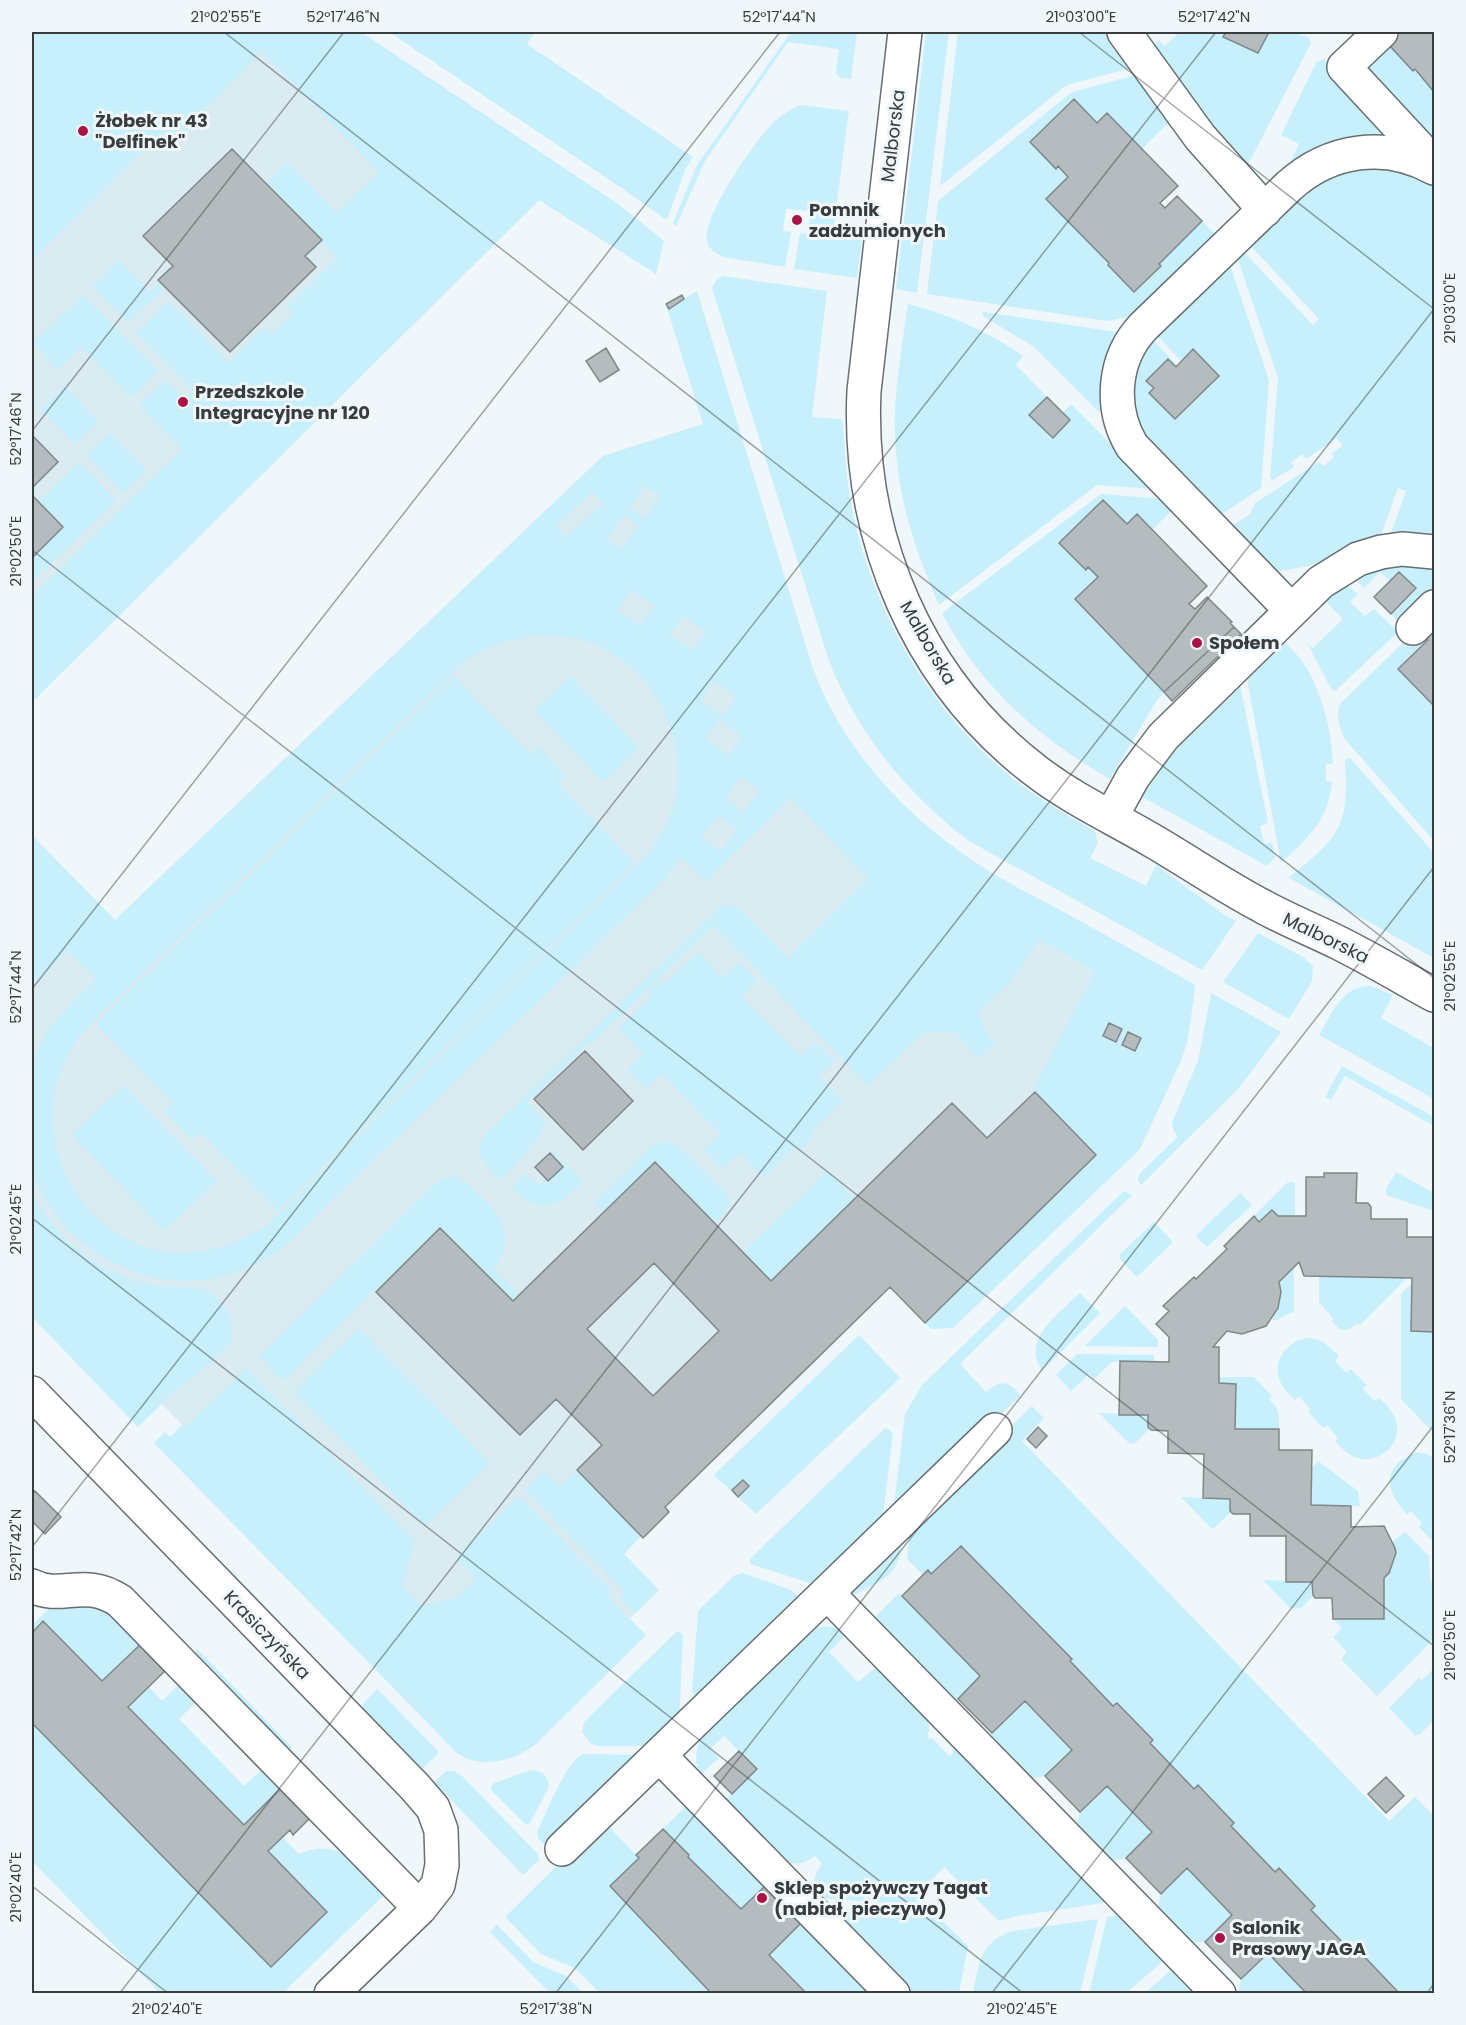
<svg xmlns="http://www.w3.org/2000/svg" width="1466" height="2025" viewBox="0 0 1466 2025" font-family="Poppins,sans-serif">
  <style>
    .built { fill: #daebf1 }
    .green { fill: #c7effc; fill-rule: evenodd }
    .building { fill: #b5bcbf; stroke: #7f8789; stroke-width: 1.5; fill-rule: evenodd }
    .lines { fill: none; stroke-linecap: round; stroke-linejoin: round }
    .pedestrian-casing { stroke: #686f72; stroke-width: 36 }
    .minor-casing { stroke: #686f72; stroke-width: 36 }
    .pedestrian { stroke: #fff; stroke-width: 33 }
    .minor { stroke: #fff; stroke-width: 33 }
    .ticks { fill: none; stroke: #383c3d; stroke-width: 1.5; stroke-opacity: 0.45 }
    .poi-dot { fill: #a91444; stroke: #eff7fa; stroke-width: 2 }
    .labels { text-anchor: middle; stroke-width: 6; stroke-linejoin: round; paint-order: stroke }
    .poi-label { font-size: 18px; font-weight: bold; fill: #383c3d; stroke: #eff7fa; text-anchor: start }
    .street-label { font-size: 18px; fill: #383c3d; stroke: #eff7fa }
    .neatline { fill: none; stroke: #383c3d; stroke-width: 2 }
    .ticks-label { font-size: 15px; text-anchor: middle; fill: #383c3d }
  </style>
  <rect width="100%" height="100%" fill="#eff7fa"/>
  <path class="built" d="M32,32H290L539,200L32,702Z
    M703,424L824,814L1095,972L1144,1108L925,1323L890,1287L665,1507L669,1512L643,1538L641,1536L624,1554L659,1590L498,1748L32,1271V875L115,920L603,456Z"/>
  <path class="green" d="M32,32H361L618,204L664,241L656,274L539,200L32,702V596L182,449L139,405L165,380L185,400L193,391L136,333L168,301L229,363L264,328L271,334L293,313L287,306L337,258L320,240L321,239L266,183L287,162L337,213L379,172L262,51L172,143L162,133L32,260Z
    M389,32H535L527,44L693,157L686,168L667,219H665L626,191Z
    M791,32H857L851,79L840,78L836,73L839,49L788,42L705,161L676,226L673,223L697,165Z
    M926,32H949L917,293L896,289Z
    M958,32H1115L1139,66L1067,85L940,186Z
    M1180,32H1226L1224,37L1257,53L1269,32H1295L1309,38L1311,43L1252,157L1248,163L1242,165L1150,49L1159,40L1165,46Z
    M1385,41L1433,88L1434,150L1367,81L1365,62Z
    M1324,59L1396,133L1286,171L1299,144L1281,135L1316,63Z
    M1144,73L1172,119L1142,149L1107,113L1097,123L1073,99L1030,142L1056,169L1058,166L1068,177L1046,199L1104,258L1109,263L1108,265L1134,292L1161,266L1159,263L1202,221L1219,238L1140,315L1107,321L927,294L938,201L1072,92Z
    M800,105L849,111L833,231L858,235L862,239L857,278L794,269L800,233L808,234L810,211L786,209L783,231L791,232L785,267L723,257C717,253 709,250 707,242C700,219 756,139 773,123C781,115 790,110 800,105Z
    M1390,165L1434,184V541L1389,539L1406,491L1398,488L1379,541L1313,565L1275,572L1227,529L1250,514L1255,503L1319,462L1323,466L1334,458L1332,453L1343,446L1337,438L1306,459L1302,454L1291,462L1294,467L1273,480L1270,478L1278,378L1236,254L1243,251L1313,325L1319,319L1250,245L1297,194L1337,169Z
    M119,260L150,292L158,284L163,290L128,322L91,286Z
    M1230,265L1269,380L1261,488L1222,514H1212L1136,429L1131,376L1152,339L1177,365L1176,367L1168,359L1146,381L1154,388L1150,393L1175,419L1219,376L1193,350L1181,361L1156,334Z
    M723,276L827,291L812,417L840,419L843,423C845,455 847,487 854,519C877,618 931,712 1011,777C1037,798 1066,815 1095,831L1098,843L1090,858L1146,886L1156,865L1223,914L1236,921L1202,970L969,841C907,794 858,734 829,661L712,288L716,280Z
    M697,291L813,669C844,751 906,817 978,864C1005,882 1034,896 1062,911C1106,935 1150,960 1194,984L1195,990L1187,1043L1179,1065L1140,1149L953,1328L931,1329L925,1323L1096,1155L1033,1089L1095,972L1040,940L1011,981L978,1012L989,1038L997,1041L979,1059L954,1032H924L868,1086L713,926L592,1043L590,1041L527,1102L547,1124L539,1133L542,1135L501,1180C488,1167 470,1155 485,1135L720,907L729,905L739,908L788,957L868,879L791,798L706,881L681,857L663,881L281,1250C265,1259 249,1269 232,1274C172,1293 102,1270 62,1223C50,1208 34,1186 32,1167C29,1151 32,1133 32,1117C32,1101 28,1082 32,1067C40,1031 71,1004 96,979L67,951L32,985V835L115,920L603,456L703,424L666,305L669,308ZM645,486L660,496L645,518L630,507ZM592,492L603,503L567,537L556,526ZM625,515L639,526L622,549L607,539ZM631,591L654,606L640,625L618,610ZM683,616L706,632L692,651L670,635ZM542,635C554,636 566,636 578,639C645,656 689,728 676,795C672,817 661,836 649,853L266,1226C247,1238 226,1247 203,1251C117,1266 46,1187 53,1104C56,1073 70,1045 92,1023L465,661C488,645 513,638 542,635ZM714,681L736,697L723,716L701,700ZM720,720L742,737L728,755L706,739ZM741,777L760,790L743,812L725,798ZM718,816L737,829L720,851L702,837Z
    M83,295L158,370L131,397L81,347L58,370L33,343Z
    M908,304C951,315 987,331 1023,356L1016,365L1047,397L1030,415L1052,438L1070,421L1063,413L1071,404L1155,489L1097,485L939,605C911,542 892,478 895,409C897,374 903,339 908,304Z
    M984,312L1116,332L1121,337L1107,405L1099,412L1034,347L983,316L982,314Z
    M65,386L99,421L75,444L41,410Z
    M110,433L147,470L123,493L86,455Z
    M79,462L116,501L32,582V558L63,527L38,502Z
    M1101,494L1165,499L1174,508L1152,530L1137,515L1127,524L1103,500L1059,543L1085,570L1088,567L1098,577L1075,599L1164,692L1157,700L1110,779C1039,738 980,687 942,613Z
    M1375,564L1434,565V596L1403,626L1391,614L1416,588L1399,572L1390,581L1380,572L1364,588L1359,583L1358,570Z
    M1341,580L1358,594L1350,602L1365,616L1374,609L1398,632L1335,691L1330,687L1307,642L1313,648L1343,619L1322,598Z
    M1425,637L1428,640L1398,669L1434,706V841L1345,739C1339,728 1336,715 1340,704L1405,641Z
    M1281,639C1288,646 1295,652 1301,660C1321,687 1332,731 1333,764H1326V781L1332,782C1328,822 1309,836 1281,863L1246,673Z
    M454,676L530,754L538,746L566,776L559,784L635,863L277,1211L201,1133L192,1140L164,1111L172,1103L96,1024Z
    M571,676L639,748L603,783L534,710Z
    M1239,680L1268,823L1260,826L1264,844L1272,843L1275,857L1267,866L1137,794L1149,772Z
    M1350,758L1434,853V958L1289,878C1305,863 1328,848 1338,828C1348,808 1346,782 1345,760Z
    M1258,933L1303,957L1313,966L1312,981L1289,1019L1223,982Z
    M698,952L722,977L739,962L757,981L741,997L800,1056L816,1042L835,1061L819,1076L843,1101L810,1133L813,1137L800,1150L796,1146L764,1178L739,1153L723,1170L704,1150L720,1134L662,1074L646,1089L627,1070L643,1054L618,1029L651,997L648,992L661,980L665,983Z
    M1371,986L1393,995L1381,1018L1434,1048V1099L1319,1035C1332,1014 1342,985 1371,986Z
    M1211,993L1281,1032L1239,1088L1141,1185L1138,1180L1140,1173L1178,1137L1173,1129L1172,1122L1198,1061Z
    M1342,1066L1434,1117V1126L1345,1076L1331,1100L1325,1097Z
    M124,1085L217,1181L164,1231L72,1135Z
    M669,1142L683,1150L728,1195C733,1208 723,1214 714,1223L655,1162L604,1212L594,1203L650,1148L655,1144Z
    M552,1149L583,1182C555,1209 542,1216 511,1188L525,1173L539,1186L546,1178L549,1181L563,1167L550,1153L535,1167Z
    M827,1171L854,1199L771,1281L743,1252Z
    M1396,1172L1434,1193V1211L1386,1195V1189Z
    M451,1176C462,1177 470,1186 478,1194C506,1219 515,1236 493,1270L519,1295L513,1301L440,1228L376,1291L374,1290L283,1381L259,1356L438,1181Z
    M1288,1182H1295V1216H1278L1272,1210L1259,1222L1254,1216Z
    M32,1191C55,1241 104,1278 159,1286C174,1288 195,1285 209,1292C229,1303 232,1322 231,1343L209,1364L177,1389L138,1427L32,1317Z
    M1124,1191L1132,1195L960,1364L986,1392C1002,1379 1007,1381 1021,1395L903,1509L894,1505L905,1414L922,1385Z
    M1240,1193L1252,1205L1207,1247L1196,1236Z
    M1154,1222L1173,1242L1137,1277L1120,1259V1254Z
    M1294,1267V1311L1275,1321L1272,1318C1279,1306 1282,1296 1279,1282Z
    M1319,1276L1407,1278L1360,1325L1357,1323C1347,1333 1341,1332 1332,1322L1333,1318L1319,1302Z
    M1412,1283L1411,1331L1434,1332V1424L1430,1429L1401,1399V1294Z
    M1080,1293L1100,1313L1042,1371C1020,1339 1060,1313 1080,1293Z
    M1125,1306L1158,1340V1347L1085,1346Z
    M359,1328L490,1463L425,1526L294,1392Z
    M859,1335L900,1378L756,1514L714,1475Z
    M1310,1338C1323,1340 1330,1347 1339,1356L1335,1361L1347,1373L1351,1369L1367,1385L1363,1389L1375,1401L1379,1398C1385,1403 1391,1409 1394,1416C1406,1439 1382,1465 1357,1458C1348,1455 1342,1448 1335,1441L1338,1438L1327,1425L1323,1428L1308,1412L1310,1409L1299,1396L1295,1400C1289,1394 1283,1389 1280,1381C1271,1360 1289,1339 1310,1338Z
    M1077,1354L1154,1355V1361L1112,1362L1094,1379L1089,1374L1071,1391L1056,1375Z
    M246,1368L415,1541L402,1586L422,1606L456,1598L476,1579L455,1557L519,1496L612,1590L608,1597L646,1635L537,1743C516,1760 483,1770 458,1754L154,1443L165,1432L170,1437L182,1425L185,1427Z
    M1219,1377H1254L1272,1396L1269,1399C1280,1411 1279,1413 1279,1429H1235L1236,1384L1219,1383Z
    M1032,1406L1044,1418L1022,1441L1389,1821L1415,1797L1434,1816V1993H1400L1360,1952L1356,1956L1311,1910L1315,1906L1279,1868L1275,1872L1231,1826L1198,1785L1194,1789L1150,1743L1117,1703L1113,1706L1070,1661L1072,1659L961,1546L931,1574L928,1570L923,1575L908,1560L907,1556L911,1528L917,1517Z
    M1099,1413L1148,1415L1149,1429L1134,1444L1129,1443Z
    M884,1429H888L893,1433L882,1523L813,1584L750,1564V1559Z
    M1415,1453H1424L1434,1457V1543L1419,1527L1422,1523L1411,1511L1407,1514C1385,1492 1381,1466 1415,1453Z
    M1318,1461L1358,1491L1360,1506L1311,1505L1312,1468Z
    M577,1470L641,1536L624,1554L659,1590L635,1613L620,1598L624,1592L525,1491L544,1471L560,1486Z
    M1181,1497L1230,1499L1231,1512L1214,1528H1211Z
    M1405,1532L1429,1556L1430,1578L1434,1588V1639L1377,1696L1341,1659L1347,1652L1333,1637L1342,1628L1333,1619H1384V1578L1396,1553L1392,1542Z
    M901,1542C900,1577 882,1579 856,1594L850,1592Z
    M743,1573L791,1590L800,1598L696,1698L692,1692L698,1611L735,1575Z
    M1263,1580L1312,1582L1313,1596L1301,1608H1290Z
    M899,1593L980,1676L958,1699H944L874,1618Z
    M64,1603L112,1610L145,1640L102,1681L44,1622L32,1633V1625L48,1609Z
    M824,1626L842,1629L845,1636L829,1652L858,1682L874,1669L884,1667L928,1716L929,1730L927,1738L933,1739L950,1757L956,1747L1107,1894L1103,1903L1017,1916L999,1921L944,1867L917,1895L927,1906L817,1898C811,1885 814,1875 822,1864L815,1856L803,1863L785,1864L722,1803L757,1769L724,1736L710,1749L719,1758L700,1775C693,1760 696,1746 705,1732L813,1629Z
    M677,1631L683,1634L679,1725L658,1746H598L590,1743L582,1732L584,1722Z
    M197,1649L292,1747L286,1754L191,1656Z
    M1434,1668V1720L1419,1735H1415L1389,1708L1419,1678L1422,1680Z
    M184,1680L201,1697L179,1719L244,1786L267,1765L285,1784L244,1825L128,1707L149,1687L162,1701Z
    M377,1689L438,1751V1754L421,1770L363,1710V1704Z
    M1025,1701L1072,1750L1045,1776L1025,1780L990,1745L992,1733Z
    M32,1723L271,1967L268,1851L283,1838L299,1854C338,1837 359,1863 384,1889L383,1896L283,1993H160L32,1861Z
    M584,1754L641,1755L550,1850L538,1838L537,1832C545,1816 567,1758 584,1754Z
    M531,1770C541,1771 548,1775 549,1786L530,1823L526,1825L492,1791L491,1786L494,1783Z
    M446,1771H454L462,1776L538,1854L539,1860L523,1875L434,1782Z
    M1107,1786L1152,1832L1126,1858L1106,1863L1075,1831L1080,1812Z
    M690,1805L765,1886L741,1909L688,1857L689,1855L663,1829L684,1808Z
    M600,1823L607,1825L639,1858L653,1930L651,1932L712,1993H600L575,1968L541,1954L505,1917Z
    M1187,1868L1232,1915L1205,1942L1186,1943L1156,1913L1161,1894Z
    M824,1908L936,1915L968,1946L959,1993H907Z
    M1126,1914L1164,1960L1126,1993L1089,1994L1107,1917Z
    M1098,1919L1080,1993H973C979,1964 980,1942 1012,1931Z
    M801,1923L869,1991L866,1994H822L820,1992L807,1993L769,1955Z
    M497,1925L533,1962L566,1976L583,1993H550L490,1932L426,1993Z
    M1268,1953L1307,1993L1238,1994L1241,1979Z
    M1172,1969L1204,1994H1144Z"/>
  <path class="building" d="M1226,32H1269L1258,53L1223,37Z
    M1399,32H1434V92L1415,69L1413,71L1387,43Z
    M1074,99L1097,123L1107,113L1178,186L1160,203L1165,208L1177,196L1202,221L1159,264L1161,266L1134,292L1108,265L1109,263L1104,258L1046,199L1068,177L1058,166L1056,169L1030,142Z
    M232,149L322,240L305,256L316,267L230,352L158,280L173,266L143,236Z
    M682,295L684,299L669,309L666,304Z
    M606,348L619,370L600,382L586,361Z
    M1193,349L1219,376L1175,419L1149,393L1154,388L1146,381L1168,359L1176,367Z
    M1047,397L1070,420L1053,438L1029,415Z
    M32,435L58,462L32,488Z
    M32,495L63,527L32,558Z
    M1103,500L1127,524L1137,514L1207,586L1189,604L1195,609L1207,597L1232,622L1230,623L1234,627L1164,692L1075,599L1098,577L1088,567L1086,570L1059,543Z
    M1399,572L1416,588L1391,614L1374,597Z
    M1234,627L1241,634L1172,701L1164,692Z
    M1434,627V706L1398,669L1428,640L1425,637Z
    M1109,1023L1122,1029L1116,1042L1103,1036Z
    M1128,1032L1141,1038L1135,1051L1122,1045Z
    M585,1051L633,1101L583,1150L534,1099Z
    M1035,1092L1096,1155L925,1323L890,1287L665,1507L669,1512L643,1538L577,1470L602,1445L556,1399L520,1435L376,1292L440,1228L513,1301L655,1162L771,1281L952,1103L987,1138ZM654,1263L719,1331L653,1396L587,1329Z
    M550,1153L563,1167L548,1181L535,1167Z
    M1324,1173H1357L1356,1203H1368L1371,1207V1219H1407V1237H1434V1332L1411,1331L1412,1278L1304,1276L1299,1262L1279,1282L1281,1292L1278,1308L1266,1326L1242,1334L1227,1331L1213,1347H1219V1383L1236,1384L1235,1429H1279V1450H1312L1311,1505L1351,1506V1527L1384,1526L1395,1548L1396,1553L1389,1573L1384,1578V1619H1333L1332,1598H1315L1313,1595L1312,1582H1286V1536H1250V1514H1233L1230,1511V1499L1203,1498L1204,1454L1168,1453V1431L1151,1430L1148,1427V1415H1119L1120,1361L1169,1362V1337L1156,1324L1169,1311L1163,1306L1194,1277L1196,1279L1227,1249L1224,1246L1254,1216L1259,1222L1272,1210L1278,1216H1306V1177H1324Z
    M1038,1427L1047,1436L1036,1448L1027,1439Z
    M743,1480L749,1486L738,1497L732,1490Z
    M35,1491L61,1517L45,1534L32,1521V1495Z
    M961,1546L1072,1659L1070,1661L1113,1706L1117,1703L1153,1740L1150,1743L1194,1789L1198,1785L1234,1823L1231,1826L1275,1872L1279,1868L1315,1906L1311,1910L1356,1956L1360,1952L1400,1994H1307L1268,1953L1241,1979L1205,1942L1232,1915L1187,1868L1161,1894L1126,1858L1152,1832L1107,1786L1080,1812L1045,1776L1072,1750L1025,1701L992,1733L958,1699L980,1676L902,1596L928,1570L931,1574Z
    M43,1621L102,1681L144,1641L169,1667L128,1707L244,1825L285,1784L313,1815L293,1835L290,1830L268,1851L327,1912L271,1967L32,1723V1633Z
    M739,1751L757,1769L732,1794L714,1776Z
    M1386,1777L1404,1796L1386,1813L1368,1794Z
    M663,1829L689,1855L688,1857L741,1909L765,1886L801,1923L769,1955L807,1994H712L610,1886L639,1858L636,1855Z"/>
  <g class="lines">
    <defs>
      <path id="pedestrian" d="M1124,32L1184,115"/>
      <path id="minor" d="M905,32L864,391C857,538 918,681 1036,771C1072,799 1114,818 1153,841C1189,862 1224,886 1262,906C1287,920 1313,930 1339,943C1371,959 1403,978 1434,995
        M1381,32L1344,67L1434,164
        M1184,115L1200,137L1265,210
        M1291,610L1132,446C1109,408 1113,358 1144,326L1289,186C1330,149 1385,141 1434,168
        M1413,628L1434,607
        M1111,817L1133,777L1163,737L1321,582L1358,559L1381,552L1402,549L1434,552
        M32,1393L415,1787L433,1808L441,1830L442,1865L438,1885L420,1908L331,1994
        M32,1586C62,1601 84,1577 120,1601L420,1908
        M827,1593L1219,1994
        M659,1755L893,1994
        M562,1849L995,1430"/>
    </defs>
    <use href="#pedestrian" class="pedestrian-casing"/>
    <use href="#minor" class="minor-casing"/>
    <use href="#pedestrian" class="pedestrian"/>
    <use href="#minor" class="minor"/>
  </g>
  <path class="ticks" d="M224,32L1434,978M1079,32L1434,309M32,431L344,32M32,550L1434,1646M32,989L780,32M32,1218L1024,1994M32,1547L1216,32M32,1886L169,1994M119,1994L1434,309M555,1994L1434,867M991,1994L1434,1425M1427,1994L1434,1983"/>
  <g class="poi-dot">
    <circle cx="83" cy="131" r="6"/>
    <circle cx="797" cy="220" r="6"/>
    <circle cx="183" cy="402" r="6"/>
    <circle cx="1197" cy="643" r="6"/>
    <circle cx="762" cy="1898" r="6"/>
    <circle cx="1220" cy="1938" r="6"/>
  </g>
  <g class="labels">
    <g class="poi-label">
      <text x="95" y="127">Żłobek nr 43<tspan x="95" dy="21">"Delfinek"</tspan></text>
      <text x="809" y="216">Pomnik<tspan x="809" dy="21">zadżumionych</tspan></text>
      <text x="195" y="398">Przedszkole<tspan x="195" dy="21">Integracyjne nr 120</tspan></text>
      <text x="1209" y="649">Społem</text>
      <text x="774" y="1894">Sklep spożywczy Tagat<tspan x="774" dy="21">(nabiał, pieczywo)</tspan></text>
      <text x="1232" y="1934">Salonik<tspan x="1232" dy="21">Prasowy JAGA</tspan></text>
    </g>
    <g class="street-label">
      <text transform="translate(893 136) rotate(-83)" y="6">Malborska</text>
      <text transform="translate(928 643) rotate(60)" y="6">Malborska</text>
      <text transform="translate(1326 938) rotate(26)" y="6">Malborska</text>
      <text transform="translate(267 1635) rotate(46)" y="6">Krasiczyńska</text>
    </g>
  </g>
  <rect width="1466" height="2025" fill="none" stroke="#eff7fa" stroke-width="66"/>
  <rect x="33" y="33" width="1400" height="1959" class="neatline"/>
  <g class="ticks-label">
    <text x="226" y="22">21°02'55"E</text>
    <text x="343" y="22">52°17'46"N</text>
    <text x="779" y="22">52°17'44"N</text>
    <text x="1081" y="22">21°03'00"E</text>
    <text x="1214" y="22">52°17'42"N</text>
    <text transform="translate(1450 308) rotate(-90)" y="5">21°03'00"E</text>
    <text transform="translate(16 429) rotate(-90)" y="5">52°17'46"N</text>
    <text transform="translate(16 551) rotate(-90)" y="5">21°02'50"E</text>
    <text transform="translate(1450 976) rotate(-90)" y="5">21°02'55"E</text>
    <text transform="translate(16 987) rotate(-90)" y="5">52°17'44"N</text>
    <text transform="translate(16 1219) rotate(-90)" y="5">21°02'45"E</text>
    <text transform="translate(1450 1427) rotate(-90)" y="5">52°17'36"N</text>
    <text transform="translate(16 1545) rotate(-90)" y="5">52°17'42"N</text>
    <text transform="translate(1450 1645) rotate(-90)" y="5">21°02'50"E</text>
    <text transform="translate(16 1887) rotate(-90)" y="5">21°02'40"E</text>
    <text x="167" y="2014">21°02'40"E</text>
    <text x="556" y="2014">52°17'38"N</text>
    <text x="1022" y="2014">21°02'45"E</text>
  </g>
</svg>
